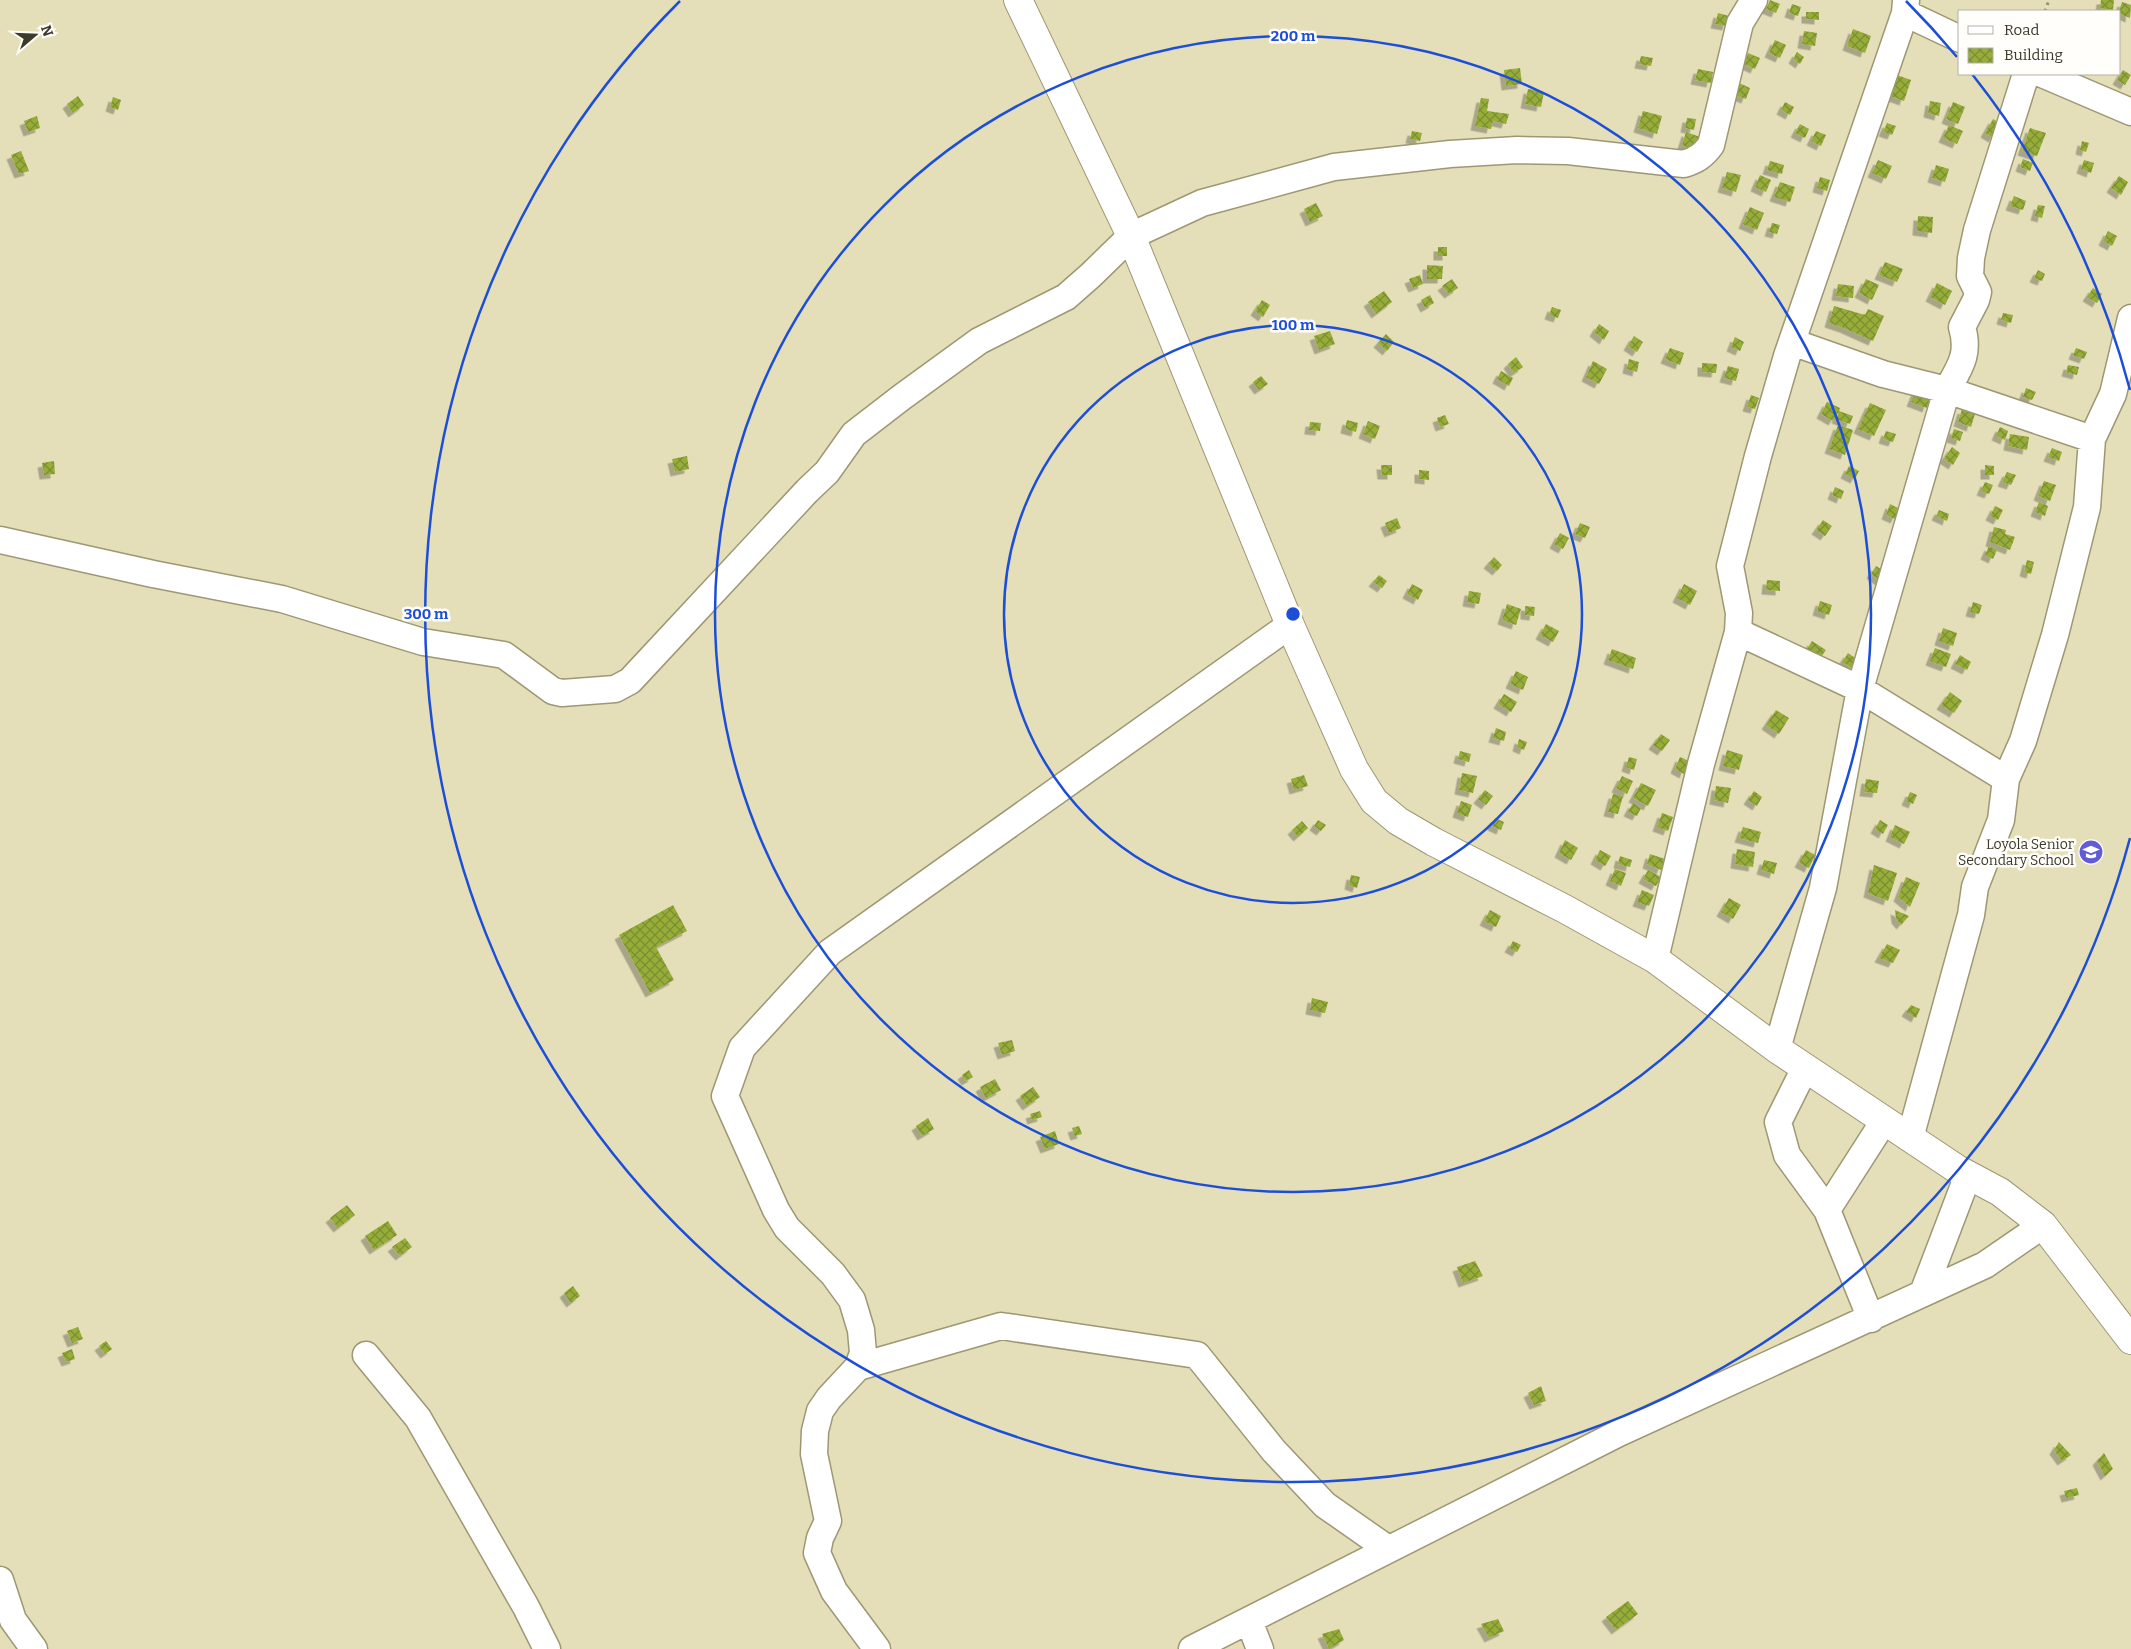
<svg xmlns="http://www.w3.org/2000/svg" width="2131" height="1649" viewBox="0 0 2131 1649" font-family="Bitter,serif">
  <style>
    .building { fill: url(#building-cross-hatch); filter: url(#shadow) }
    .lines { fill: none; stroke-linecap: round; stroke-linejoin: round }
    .minor-casing { stroke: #9d9774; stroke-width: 29 }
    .major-casing { stroke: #9d9774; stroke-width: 30 }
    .path { stroke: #959276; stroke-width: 3; stroke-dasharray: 2.5 4; stroke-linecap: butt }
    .minor { stroke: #fff; stroke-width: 26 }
    .major { stroke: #fff; stroke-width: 28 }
    .ring { fill: none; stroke: #1d4ed8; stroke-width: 2.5 }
    .labels { text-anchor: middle; stroke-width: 5; stroke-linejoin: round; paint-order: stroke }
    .poi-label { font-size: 14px; fill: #3c3a2b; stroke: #fffefa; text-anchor: end }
    .centre { fill: #1d4ed8; stroke: #fffefa; stroke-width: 2.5 }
    .ring-label { font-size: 15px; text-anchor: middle; font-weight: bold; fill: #1d4ed8; stroke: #fffefa; stroke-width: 5; stroke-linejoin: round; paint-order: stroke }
  </style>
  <defs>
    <pattern id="building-cross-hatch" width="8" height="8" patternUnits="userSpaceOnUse" patternTransform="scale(1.25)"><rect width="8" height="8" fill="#96ad39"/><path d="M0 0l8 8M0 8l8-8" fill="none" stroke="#7c8e30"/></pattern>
    <filter id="shadow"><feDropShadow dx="-4.5" dy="4.5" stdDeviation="0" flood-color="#0004"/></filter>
  </defs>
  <rect width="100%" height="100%" fill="#e4dfb9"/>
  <path class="building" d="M1770,0L1780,4L1776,13L1766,9Z
    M2101,0H2114L2113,10L2100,8Z
    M2122,2L2131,5L2130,18L2120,14L2119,11Z
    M1792,4L1801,7L1798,16L1789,13Z
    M1806,12H1819V20L1806,19Z
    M1718,13L1729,16L1727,26L1715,24Z
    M1853,29L1871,36L1865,53L1847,46Z
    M1804,31L1817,33L1815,46L1802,44Z
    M1775,40L1786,45L1780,58L1769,53Z
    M1797,52L1804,57L1800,64L1793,59Z
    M1748,53L1760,58L1755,69L1744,64Z
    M1641,56L1653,58L1651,66L1639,64Z
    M1520,68L1522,84L1506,86L1504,70Z
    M1698,69L1713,72L1711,83L1695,80Z
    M2123,70L2131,75L2125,85L2117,80Z
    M1897,75L1911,80L1904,101L1890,96Z
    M1737,82L1750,88L1746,99L1732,94Z
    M1528,89L1544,92L1541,107L1525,104Z
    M78,96L84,105L73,113L67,104Z
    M113,97L121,100L118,110L110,107Z
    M1481,98L1489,99L1487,111L1509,114L1506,124L1493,121L1491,129L1475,126Z
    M1930,101L1941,103L1939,116L1928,113Z
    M1785,102L1794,107L1790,115L1781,110Z
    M1953,102L1965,107L1958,124L1946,119Z
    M1643,111L1662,116L1657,134L1638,128Z
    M37,116L40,128L28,132L24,121Z
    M1687,118L1696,119L1694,130L1685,128Z
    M1993,119L2001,124L1993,138L1985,133Z
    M1887,123L1896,126L1892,135L1883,132Z
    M1800,124L1809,129L1805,138L1795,133Z
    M1949,125L1963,131L1957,144L1943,138Z
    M2030,128L2046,133L2037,156L2022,151Z
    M1412,131L1422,133L1420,141L1410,139Z
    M1816,131L1826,135L1821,146L1811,141Z
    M1686,132L1703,138L1698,151L1682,145Z
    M2082,141L2089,143L2086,152L2080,150Z
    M21,151L29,171L19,174L11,155Z
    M2023,159L2033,163L2030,171L2020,167Z
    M1878,160L1892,166L1886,179L1872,173Z
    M2084,160L2094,163L2091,173L2081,169Z
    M1770,161L1784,165L1782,174L1767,170Z
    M1936,165L1949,169L1945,182L1932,178Z
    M1727,172L1741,175L1736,192L1722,188Z
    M1760,175L1771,180L1766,192L1755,187Z
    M2119,176L2128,182L2121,195L2111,188Z
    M1820,177L1830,180L1827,191L1817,188Z
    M1780,182L1795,187L1790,202L1774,197Z
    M2014,196L2026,201L2023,210L2010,206Z
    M1316,203L1323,216L1310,222L1304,209Z
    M2038,205L2045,206L2042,218L2035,216Z
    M1750,207L1764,213L1757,230L1743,224Z
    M1918,216L1933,217L1932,233L1917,231Z
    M1772,223L1780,225L1777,234L1769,232Z
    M2108,231L2117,236L2112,246L2103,241Z
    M1438,247H1447V256H1438Z
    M1885,262L1903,269L1897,282L1879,275Z
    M1427,265L1443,266L1442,279H1427Z
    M2038,270L2045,274L2042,281L2034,278Z
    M1420,275L1423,284L1413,288L1409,279Z
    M1452,279L1458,288L1449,294L1442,286Z
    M1866,279L1879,285L1872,300L1859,293Z
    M1937,283L1952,291L1945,305L1930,297Z
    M1838,284L1854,286L1853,298L1836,296Z
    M2093,288L2102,294L2097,303L2087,297Z
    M1384,291L1392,302L1376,314L1368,302Z
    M1430,295L1434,303L1425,308L1421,300Z
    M1262,300L1270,305L1263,317L1255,311Z
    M1834,306L1865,315L1868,309L1884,316L1873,341L1844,328L1829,323Z
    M1552,307L1561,310L1558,318L1549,315Z
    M2003,313L2013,315L2011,323L2001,320Z
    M1599,324L1609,331L1604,340L1594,332Z
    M1330,331L1335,344L1319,350L1314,336Z
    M1386,334L1394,342L1387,351L1378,343Z
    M1634,336L1643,342L1637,352L1628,346Z
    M1735,337L1744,342L1740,351L1731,347Z
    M1670,348L1684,353L1680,365L1665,359Z
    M2076,348L2087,352L2084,359L2073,355Z
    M1516,357L1523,367L1514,373L1508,364Z
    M1629,359L1639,362L1637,372L1627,369Z
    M1593,361L1607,369L1599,384L1586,377Z
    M1702,363L1717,364L1716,373L1702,372Z
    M2068,365L2079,367L2077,375L2066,372Z
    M1728,366L1739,369L1736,381L1724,378Z
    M1501,371L1513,378L1509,386L1497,379Z
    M1261,376L1268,384L1259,390L1253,382Z
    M2026,388L2036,392L2032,400L2023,397Z
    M1916,390L1931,395L1927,408L1911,402Z
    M1751,395L1759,398L1755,409L1747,407Z
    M1827,402L1840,408L1839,411L1853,416L1850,424L1836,419L1839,411L1833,421L1821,414Z
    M1870,403L1886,410L1874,436L1858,429Z
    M1962,409L1975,414L1971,427L1958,422Z
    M1445,415L1449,424L1440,427L1437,418Z
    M1347,420L1358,423L1356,432L1345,429Z
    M1368,421L1380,426L1375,439L1363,434Z
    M1310,422L1321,423L1320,431L1309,430Z
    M1838,425L1853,430L1845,455L1829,449Z
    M2000,427L2008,431L2005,440L1996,436Z
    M1954,429L1963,432L1960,441L1951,438Z
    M1886,431L1896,434L1893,442L1883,439Z
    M2010,434L2029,437L2027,450L2008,446Z
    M1952,447L1960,453L1953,465L1944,459Z
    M2052,448L2062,452L2059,461L2048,457Z
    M687,456L689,469L675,472L672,459Z
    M54,461L55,474L44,475L42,463Z
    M1381,465H1392V475H1382Z
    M1985,465L1994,466V475H1985Z
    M1849,466L1859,471L1855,479L1845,474Z
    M1419,470L1429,471V480L1419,479Z
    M2007,472L2016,475L2011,485L2002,482Z
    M2044,481L2056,485L2050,501L2038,496Z
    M1985,482L1993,485L1989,494L1981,491Z
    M1835,487L1844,491L1841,499L1832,495Z
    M2039,502L2048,506L2045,516L2035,512Z
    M1890,504L1900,509L1895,519L1886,515Z
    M1995,506L2003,510L1998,520L1990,516Z
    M1939,510L1949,514L1947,521L1936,516Z
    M1397,518L1401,528L1389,533L1385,523Z
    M1823,520L1832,526L1825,536L1816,530Z
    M1580,523L1590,527L1585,538L1575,534Z
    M1994,527L2006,530L2005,534L2015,537L2010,550L1990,542Z
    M1560,533L1569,538L1563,549L1554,544Z
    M1989,546L1997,550L1993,559L1985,555Z
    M1494,557L1502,565L1497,571L1488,564Z
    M2027,560L2034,562L2031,574L2024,572Z
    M1876,566L1886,572L1880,581L1871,574Z
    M1379,575L1387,581L1382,588L1373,582Z
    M1767,580L1780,581V591L1766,590Z
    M1412,584L1423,590L1418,600L1407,594Z
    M1684,584L1697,591L1690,605L1677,598Z
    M1469,591L1481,593L1479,604L1467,602Z
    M1820,601L1832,605L1829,615L1817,611Z
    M1973,602L1982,605L1979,614L1970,612Z
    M1507,604L1521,609L1516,625L1502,620Z
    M1525,606L1535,607L1534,616L1525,615Z
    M1546,624L1559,631L1553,642L1540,635Z
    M1943,628L1957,633L1953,646L1939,641Z
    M1812,641L1826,650L1818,661L1805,652Z
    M1935,648L1951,654L1946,667L1930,661Z
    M1612,649L1636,658L1633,669L1608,660Z
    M1848,653L1858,660L1852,668L1842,662Z
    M1960,655L1971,662L1967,670L1955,664Z
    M1516,671L1528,677L1523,690L1510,684Z
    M1950,692L1962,701L1954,713L1941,705Z
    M1504,694L1517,702L1511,712L1498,704Z
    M1776,710L1789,718L1779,734L1766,725Z
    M1496,728L1506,732L1504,741L1493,738Z
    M1661,734L1670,740L1662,751L1653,745Z
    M1519,739L1527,742L1524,750L1517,747Z
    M1727,750L1743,755L1739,770L1723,766Z
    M1460,751L1471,754L1469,762L1458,759Z
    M1629,757L1637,759L1634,770L1626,767Z
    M1680,757L1689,761L1684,774L1675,769Z
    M1462,773L1477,776L1473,793L1459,790Z
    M1304,775L1308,786L1294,790L1291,779Z
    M1622,776L1633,781L1627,794L1616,788Z
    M1866,779L1879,781L1877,793L1864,792Z
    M1641,783L1656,790L1648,806L1633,798Z
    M1716,786L1731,788L1728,803L1714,800Z
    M1485,790L1493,796L1486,805L1478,799Z
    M1754,791L1762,797L1757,806L1748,800Z
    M1910,792L1917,795L1913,804L1906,801Z
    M1613,794L1623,796L1618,814L1608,812Z
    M1461,801L1472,805L1468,817L1457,813Z
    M1633,803L1641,808L1637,816L1628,812Z
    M1662,813L1673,817L1668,831L1657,827Z
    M1495,818L1504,822L1501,830L1492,826Z
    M1318,820L1326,825L1321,831L1314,826Z
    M1880,820L1888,825L1883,834L1875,829Z
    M1302,821L1308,828L1298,837L1292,830Z
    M1895,825L1910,832L1904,844L1890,837Z
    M1743,827L1761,832L1758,843L1739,838Z
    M1565,840L1578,848L1571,860L1559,853Z
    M1737,849L1755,852L1753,867L1735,864Z
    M1600,850L1611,856L1605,866L1595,860Z
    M1806,850L1815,855L1809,868L1799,863Z
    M1650,854L1665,859L1661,870L1647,864Z
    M1620,856L1632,860L1630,867L1618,864Z
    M1764,860L1777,863L1774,874L1761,870Z
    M1874,865L1897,873L1888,901L1868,893Z
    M1615,869L1626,873L1621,886L1610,881Z
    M1648,870L1661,877L1656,886L1643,879Z
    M1351,875L1360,877L1357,888L1349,885Z
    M1906,877L1920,883L1910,907L1898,897Z
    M1642,890L1654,895L1649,906L1637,902Z
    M1729,898L1741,905L1733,919L1721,912Z
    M673,905L687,931L656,947L674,980L650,993L619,935Z
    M1490,910L1501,916L1496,927L1484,921Z
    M1895,910L1909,916L1901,925L1896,919Z
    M1513,941L1521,945L1517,952L1509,948Z
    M1887,944L1900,950L1893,963L1879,958Z
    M1312,998L1328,1002L1325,1013L1310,1010Z
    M1911,1005L1920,1009L1916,1018L1906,1012Z
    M1012,1040L1015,1051L1002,1055L998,1043Z
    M969,1070L973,1077L966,1081L962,1075Z
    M995,1079L1001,1090L986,1098L980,1087Z
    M1033,1087L1040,1097L1027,1106L1020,1096Z
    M1040,1111L1042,1117L1032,1120L1030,1114Z
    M928,1118L934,1129L922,1136L916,1126Z
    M1079,1126L1082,1134L1075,1136L1072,1128Z
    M1055,1131L1059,1144L1045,1149L1040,1137Z
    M347,1205L355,1215L338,1228L330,1218Z
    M388,1221L397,1235L374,1250L365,1236Z
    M405,1238L412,1247L400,1256L392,1247Z
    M1475,1261L1483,1276L1463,1283L1457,1267Z
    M573,1286L580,1296L571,1303L564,1293Z
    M78,1327L83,1339L72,1343L67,1331Z
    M106,1341L112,1349L105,1354L99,1346Z
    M72,1349L75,1359L66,1362L62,1353Z
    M1541,1386L1546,1401L1534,1405L1528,1393Z
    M2059,1442L2071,1455L2062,1461L2054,1450Z
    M2104,1453L2113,1469L2105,1476L2097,1461Z
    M2077,1488L2079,1495L2066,1498L2064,1491Z
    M1628,1601L1638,1614L1616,1630L1606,1617Z
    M1498,1619L1504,1631L1489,1638L1481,1624Z
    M1339,1629L1344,1640L1329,1649L1322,1634Z"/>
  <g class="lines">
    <defs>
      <path id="minor" d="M1905,13L1960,39
        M2042,74L2131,112
        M1792,342L1883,374L1947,390L2092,439
        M0,540L153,574L282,599L423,642L504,655L553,691L562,693L615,689L630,681L807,491L827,472L854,434L902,397L979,341L1066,297L1091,275L1131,236L1202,203L1334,167L1450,154L1517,150L1568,151L1684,164C1696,160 1703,156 1711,145L1740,23L1754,0
        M1738,632L1860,689L2006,779
        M1655,959L1701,764L1738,632L1739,613L1730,566L1758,456L1787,356L1905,13L1906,0
        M1777,1049L1823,888L1860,689L1947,390C1960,367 1970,354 1962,327L1976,300L1978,292L1970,276L1971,258L1977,230L2026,74
        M1805,1068L1778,1122L1787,1155L1827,1210L1871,1319
        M1910,1138L1971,915L1975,887L2001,820L2006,779L2023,741L2055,635L2087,507L2092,439L2113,394L2131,318
        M1827,1210L1884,1121
        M1923,1293L1968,1175
        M366,1355L418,1418L526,1607L547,1649
        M858,1367L1001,1326L1197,1355L1274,1451L1325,1505L1388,1549
        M0,1580L13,1620L34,1649
        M1249,1621L1260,1649
        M877,1649L834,1591L817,1553L820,1538L828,1521L814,1454L815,1431L820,1411L829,1398L858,1367L863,1353L861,1330L852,1300L833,1274L787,1228L776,1210L725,1096L742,1048L830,952L1290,625
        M1192,1649L1619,1433L1985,1265L2043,1225"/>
      <path id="major" d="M1018,0L1131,236L1290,625L1354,769L1374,801L1398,821L1434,842L1565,909L1655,959L1777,1049L1957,1169L2000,1192L2043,1225L2131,1340"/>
    </defs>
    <use href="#minor" class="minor-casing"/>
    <use href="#major" class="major-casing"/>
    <path class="path" d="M2045,11L2049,0"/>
    <use href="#minor" class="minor"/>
    <use href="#major" class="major"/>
  </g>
  <g class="ring">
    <circle cx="1293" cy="614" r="289"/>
    <circle cx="1293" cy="614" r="578"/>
    <path d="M2130 838A867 867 0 1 1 680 1M1906 1A867 867 0 0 1 1957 57M1972 74A867 867 0 0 1 2130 390"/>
  </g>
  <defs>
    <symbol id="school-disc" viewBox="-11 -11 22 22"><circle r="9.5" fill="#605cd5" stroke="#fffefa"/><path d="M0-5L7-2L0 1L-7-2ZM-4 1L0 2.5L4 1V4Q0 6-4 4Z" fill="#fff"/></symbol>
  </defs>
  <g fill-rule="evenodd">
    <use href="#school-disc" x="2077" y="838" width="28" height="28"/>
  </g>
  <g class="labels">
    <g class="poi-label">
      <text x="2074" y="849">Loyola Senior<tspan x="2074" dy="16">Secondary School</tspan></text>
    </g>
  </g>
  <circle cx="1293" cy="614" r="8" class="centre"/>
  <g class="ring-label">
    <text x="1293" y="41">200 m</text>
    <text x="1293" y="330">100 m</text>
    <text x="426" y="619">300 m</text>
  </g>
  <rect x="1958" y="10" width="162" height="65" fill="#fffefa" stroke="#b1b0a7"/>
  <rect x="1968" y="26" width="25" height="8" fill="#ffffff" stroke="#b1b0a7"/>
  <text x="2004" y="35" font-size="15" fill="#3c3a2b">Road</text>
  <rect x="1968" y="48" width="25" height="15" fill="url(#building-cross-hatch)" stroke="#b1b0a7"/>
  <text x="2004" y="60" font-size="15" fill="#3c3a2b">Building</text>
  <g transform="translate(35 35) rotate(71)" stroke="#fffefa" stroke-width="4" paint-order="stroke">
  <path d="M0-4L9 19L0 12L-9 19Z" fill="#3c3a2b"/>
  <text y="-8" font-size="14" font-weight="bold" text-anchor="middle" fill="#3c3a2b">N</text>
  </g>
</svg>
